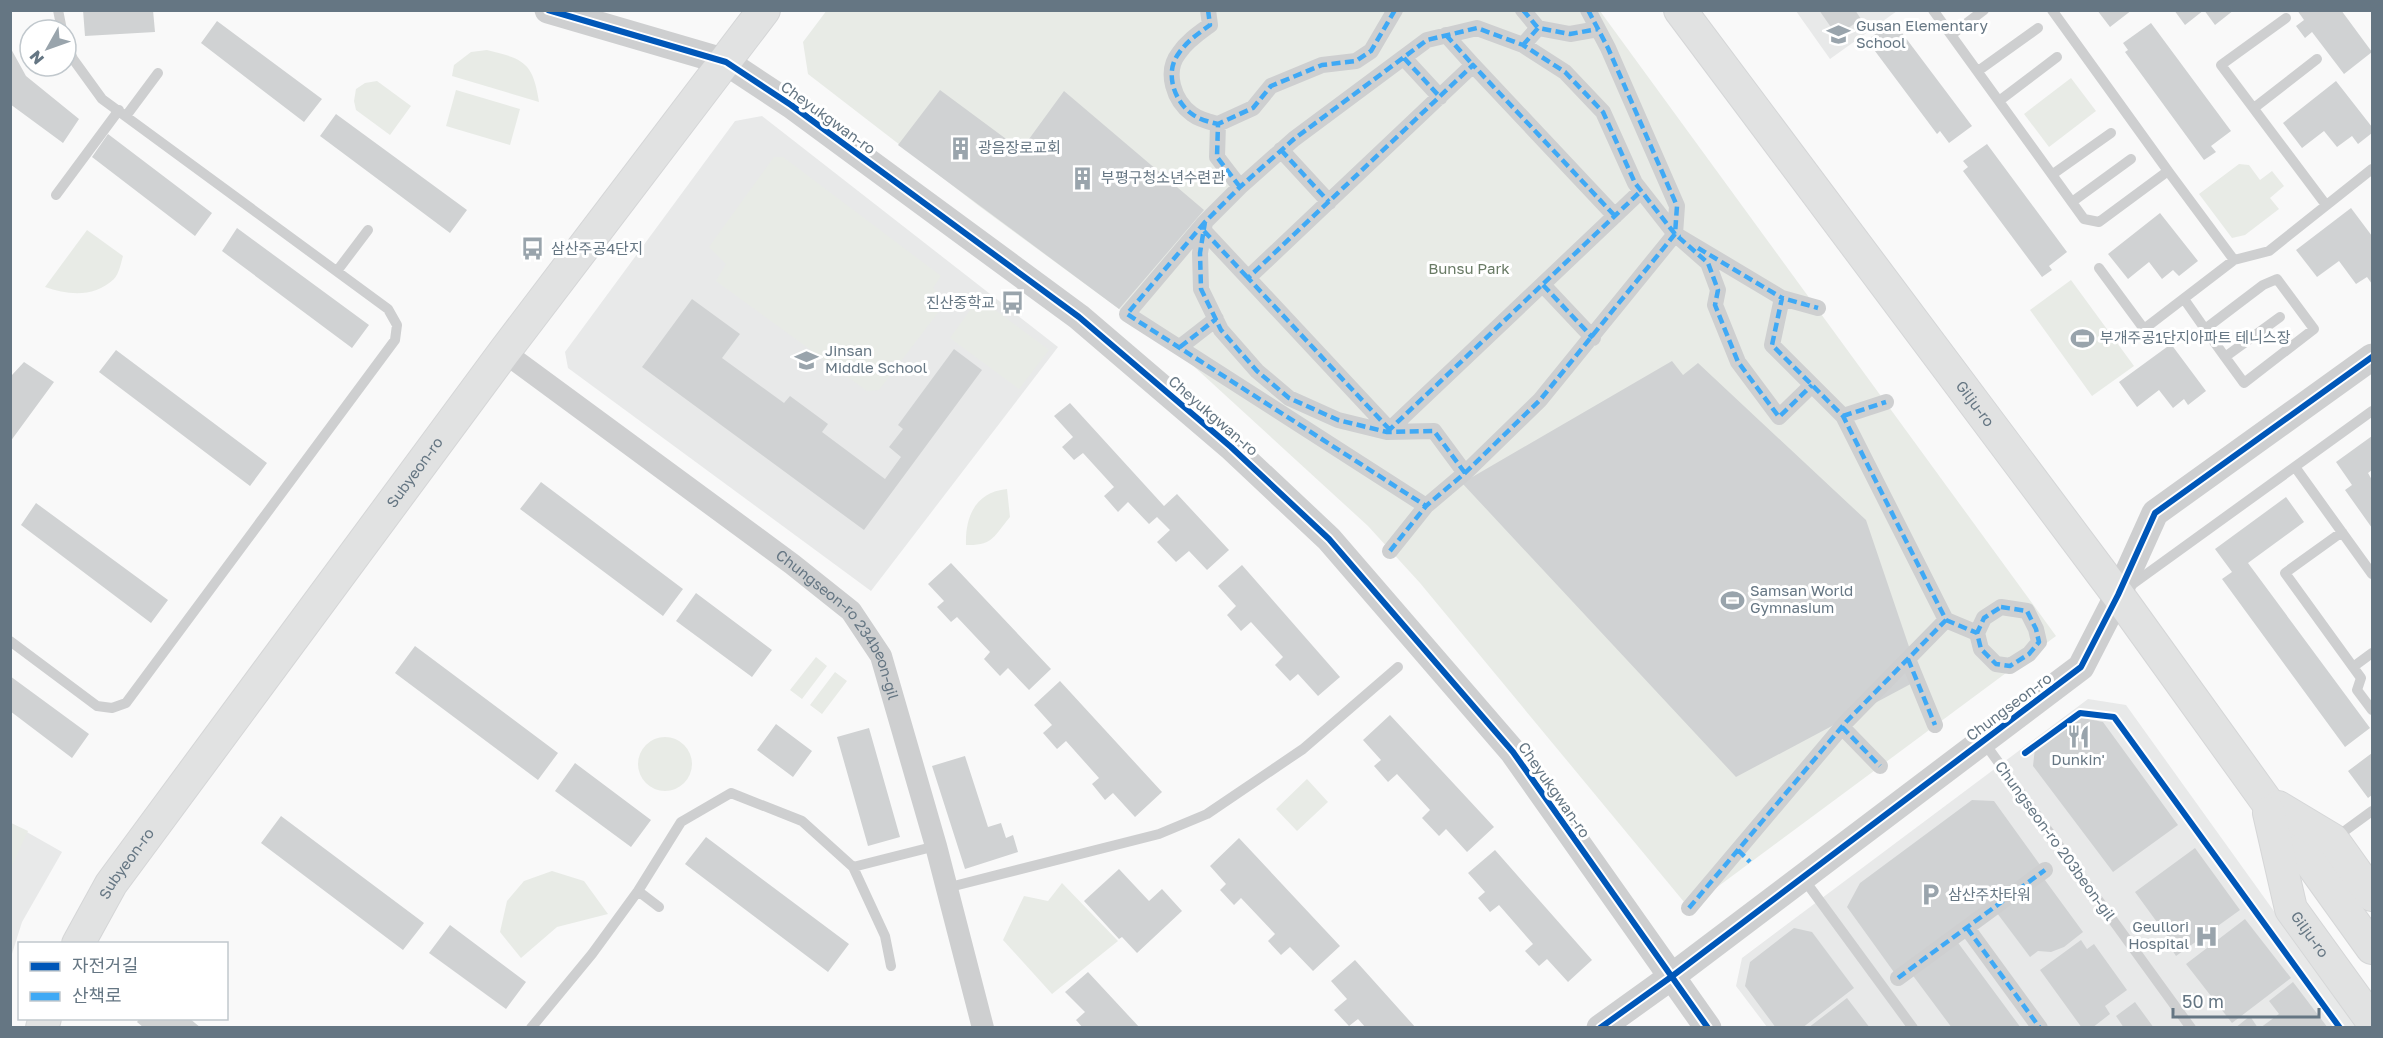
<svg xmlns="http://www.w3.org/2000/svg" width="2383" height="1038" viewBox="0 0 2383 1038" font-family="'Golos Text','Noto Sans KR',sans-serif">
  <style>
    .built { fill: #e8e9e9 }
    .green { fill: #e8ebe6 }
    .building { fill: #d0d2d3 }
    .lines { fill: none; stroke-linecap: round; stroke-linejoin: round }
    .secondary-casing { stroke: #d5d6d7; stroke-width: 34 }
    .service { stroke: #cecfd0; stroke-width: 10 }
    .pedestrian { stroke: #cecfd0; stroke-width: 16 }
    .minor { stroke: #cecfd0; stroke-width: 22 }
    .tertiary { stroke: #cecfd0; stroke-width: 27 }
    .secondary { stroke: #e1e2e2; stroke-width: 32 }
    .quiet { stroke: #3fa9f5; stroke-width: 4.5; stroke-dasharray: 9 4.5; stroke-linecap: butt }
    .cycleway-casing { stroke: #fff; stroke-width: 10 }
    .cycleway { stroke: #0057b8; stroke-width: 6 }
    .labels { text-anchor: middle; stroke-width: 6; stroke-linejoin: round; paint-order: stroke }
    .poi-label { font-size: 15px; fill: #657683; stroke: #fff; text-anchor: start }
    .street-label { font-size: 15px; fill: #657683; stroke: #fff }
    .park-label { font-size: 15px; fill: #687a64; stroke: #fff }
  </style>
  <rect width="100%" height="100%" fill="#f9f9f9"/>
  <path class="built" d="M1796,11H1897L1830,59Z
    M762,116L1058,347L871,591L568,368L565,352L735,121Z
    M2088,699L2126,705L2357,1027H1767L1736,986L1742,958Z
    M11,823L62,852L22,922L11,957Z"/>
  <path class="green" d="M827,10L1600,11L2056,636L1689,908L1420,583L1368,526L1165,340L1119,309L979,206L808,74L803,42Z
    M487,50C524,59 533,62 539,102L452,76L454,65L471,52Z
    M2071,78L2096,111L2049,147L2024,114Z
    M377,81L411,106L390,135L356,110L354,101L356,89L365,83Z
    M456,90L520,109L510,145L446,126Z
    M774,157H783L941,276L933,288L946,302L879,390L867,391L716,281L726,264L709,247Z
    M2239,164L2249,165L2260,180L2272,171L2284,186L2270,198L2279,209L2245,235L2232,238L2199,194Z
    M87,230L123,256C121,263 119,274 114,279C94,298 68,295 45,287Z
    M2071,280L2134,366L2092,396L2030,310Z
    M979,298L1049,350L1019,389L950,338Z
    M1007,489L1010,517C994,536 993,546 966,545C965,516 976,492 1007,489Z
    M816,657L827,666L802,699L790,690Z
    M835,672L847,681L822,714L810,705Z
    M638 764a27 27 0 1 1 54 0a27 27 0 1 1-54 0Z
    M1307,779L1328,802L1297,831L1276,809Z
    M11,823L28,831L11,868Z
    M552,871L584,881L608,914L557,927L521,958L500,932L507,901L524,881Z
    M1062,883L1118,941L1052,994L1003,940L1024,896L1048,901Z"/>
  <path class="building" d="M83,10H153L155,32L85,36Z
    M1819,10H1855L1861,19L1837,36Z
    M2097,10H2132L2110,27Z
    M2174,10H2204L2185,25Z
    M2204,10H2234L2215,25Z
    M2297,10H2341L2372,52L2344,74L2312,32L2305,38L2296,26L2304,20Z
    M217,21L322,99L304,122L201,43Z
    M1893,21L1972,126L1949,143L1940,131L1937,134L1869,43L1873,41L1870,38Z
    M2151,23L2231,131L2211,146L2216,152L2204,160L2125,52L2128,50L2123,43Z
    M10,47L26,76L79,119L63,143L10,104Z
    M2336,81L2372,127V133L2358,144L2352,136L2337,147L2324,131L2302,148L2283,123Z
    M940,90L1021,150L1064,91L1204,210L1119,309L898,145Z
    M336,114L467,210L450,233L320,136Z
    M108,134L212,213L195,236L92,157Z
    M1987,144L2067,252L2049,266L2052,270L2042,277L1963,171L1968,167L1963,161Z
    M2351,208L2372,236V284L2367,277L2356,284L2339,261L2317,277L2296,250Z
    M2160,213L2198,261L2179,276L2173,270L2162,279L2149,262L2128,279L2108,254Z
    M237,228L369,325L352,348L222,251Z
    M692,299L740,334L722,358L784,403L790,396L828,424L822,432L885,479L901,457L889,447L903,429L898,425L954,349L982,370L864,530L642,367Z
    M2171,344L2206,391L2188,405L2184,399L2173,408L2159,390L2137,407L2119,382Z
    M116,350L267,463L250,486L99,372Z
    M1672,361L1683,375L1698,363L1866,520L1920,679L1736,777L1462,483Z
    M24,362L54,382L10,442V373L12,375Z
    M1070,403L1164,506L1177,494L1229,550L1207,570L1189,551L1176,562L1157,542L1170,530L1157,517L1149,524L1128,502L1118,512L1104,496L1114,487L1083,453L1074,460L1062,447L1073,437L1054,416Z
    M2372,436V470L2368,473L2372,480V528L2345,490L2352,485L2336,462Z
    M541,482L683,589L663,616L520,509Z
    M2286,497L2304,522L2248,563L2370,728L2345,747L2222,579L2232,572L2215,549Z
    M36,503L168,600L151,623L21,525Z
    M951,563L1051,669L1029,690L1008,668L1000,676L984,659L990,652L957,617L951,622L937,607L944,601L928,584Z
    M1242,565L1340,677L1318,696L1298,674L1290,681L1275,665L1283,657L1251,622L1241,631L1227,615L1236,606L1218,586Z
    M696,593L772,650L752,677L676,621Z
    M415,646L558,753L538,780L395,673Z
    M10,676L89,734L72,758L10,711Z
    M1060,681L1162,792L1135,817L1113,793L1105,800L1092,784L1099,778L1066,741L1057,749L1043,733L1052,725L1034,705Z
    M1390,715L1494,827L1467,852L1446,829L1439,836L1422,818L1430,810L1397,774L1388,782L1374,766L1381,760L1363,740Z
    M2078,717L2103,722L2178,825L2113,872L2033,766L2035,748Z
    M776,724L812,751L793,777L757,750Z
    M869,728L900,837L868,846L837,737Z
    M2372,753V795L2368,798L2348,771Z
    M965,756L988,827L1001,823L1006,838L1013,835L1018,852L965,869L932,766Z
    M575,763L651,820L631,847L555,791Z
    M1972,800L1994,801L2043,869L1896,975L1847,907L1860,883Z
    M281,816L424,923L403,950L261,843Z
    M706,837L849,944L828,972L685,864Z
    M1239,838L1340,946L1313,971L1290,947L1281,955L1268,941L1275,934L1241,898L1234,905L1220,890L1226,884L1210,866Z
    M2195,848L2240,910L2176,956L2167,942L2170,940L2135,892Z
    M1495,850L1592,960L1568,982L1547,959L1539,966L1525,951L1533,944L1499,905L1490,912L1478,898L1485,892L1468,873Z
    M1119,869L1149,901L1162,889L1182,911L1137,953L1122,937L1119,939L1084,901Z
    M2042,876L2083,932L2064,947L2051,952L2038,951L2030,957L1997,913Z
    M2245,919L2291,978L2232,1023L2186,964Z
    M450,925L526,982L506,1009L429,953Z
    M1794,928L1812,932L1854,988L1802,1028H1776L1745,986L1750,962Z
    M1956,940L2021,1028H1952L1911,973Z
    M2081,940L2087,949L2094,944L2127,990L2105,1006L2110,1014L2092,1028H2082L2040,970Z
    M1355,960L1416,1028H1366L1358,1019L1349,1026L1334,1010L1347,999L1331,981Z
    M1088,972L1140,1028H1083L1076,1020L1085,1012L1065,992Z
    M2293,982L2328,1028H2260L2279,1014L2269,1001Z
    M1847,998L1870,1028H1808Z
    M2135,1002L2154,1028H2124L2116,1016Z
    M2250,1016L2258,1028H2235Z
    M140,1018H189L201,1028H144L137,1022Z"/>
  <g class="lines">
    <defs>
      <g id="secondary">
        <path id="s2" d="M1680,10L2118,595L2372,948"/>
        <path d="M2278,807L2333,840L2372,895"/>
        <path id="s3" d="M2269,813L2291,909L2372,1021"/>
        <path id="s4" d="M78,944L111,884L504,352L764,10"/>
        <path d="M42,1028L45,1018"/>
      </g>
    </defs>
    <use href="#secondary" class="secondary-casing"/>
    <path class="service" d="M58,10L62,30
      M1933,10L2084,219L2099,222L2168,171L2052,10
      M2286,18L2221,65L2326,205
      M1951,35L1984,10
      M1978,71L2038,28
      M1999,101L2057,57
      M2254,108L2317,59
      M126,116L158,73
      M2168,171L2234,260
      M2053,174L2111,133
      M56,195L119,110
      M2072,202L2131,159
      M2099,268L2144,329L2234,260L2269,251L2372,169
      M337,271L368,230
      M2184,299L2205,329
      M2225,357L2205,329L2263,285L2277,279L2314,329L2244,383L2225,357L2280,317
      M2295,467L2372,574
      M2342,532L2285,573L2361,678L2357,690L2372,710
      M2130,586L2372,411
      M10,641L97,706L112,708L126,703L395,340L397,325L388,309L102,99L73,59L66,41
      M2353,667L2372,653
      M1983,741L2191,1028
      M2335,838L2372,811
      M853,867L885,936L891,966
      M1803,878L1913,1028
      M946,888L1159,834L1207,814L1303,749L1398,667
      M638,891L659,907
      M531,1028L592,954L638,891L681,822L731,793L802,821L853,867L936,846"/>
    <path class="pedestrian" d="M1208,10L1210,25C1199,33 1187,41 1179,53C1164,72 1174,101 1192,114C1200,120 1210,122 1218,124
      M1523,10L1538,28
      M1588,10L1608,48L1677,206L1675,234
      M1446,35L1473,65
      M1523,45L1538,28L1570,34L1598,29
      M1404,58L1440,97
      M1281,150L1329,202
      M1240,187L1217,157L1218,124L1253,108L1271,86L1322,65L1356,61L1371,51L1395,10
      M1204,223L1127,314L1426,506
      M1204,231L1248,278
      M1543,285L1593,338
      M1180,347L1216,319
      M1843,416L1886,402
      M1390,430L1248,278L1473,65L1615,216
      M1387,432L1641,191
      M1465,473L1434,431L1387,432L1338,420L1289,398L1257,371L1221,330L1201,289L1200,253L1205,222L1240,187L1294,139L1427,40L1477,28L1523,45L1565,72L1603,112L1635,183L1675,234L1708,263L1718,290L1715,305L1738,362L1779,417L1812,385
      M1390,551L1426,506L1465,473L1540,400L1675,234L1782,298
      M2001,607L2027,611L2036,629L2039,642L2029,654L2010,666L1996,664L1981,649L1977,633L1984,618Z
      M1946,620L1977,633
      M1908,659L1935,725
      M1842,727L1880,766
      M1689,908L1846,722L1946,620L1843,416L1772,345L1782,298L1818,308
      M1967,928L2040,1028
      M1898,978L2045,870"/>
    <path class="minor" id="s1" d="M504,352L792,564L851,611L881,656L936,846L983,1028"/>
    <path class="tertiary" d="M548,10L726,62L791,105L1079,317L1231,447L1329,539L1513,752L1708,1028
      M1600,1028L1671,977L2081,667L2118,595L2155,513L2372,357"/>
    <use href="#secondary" class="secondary"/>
    <path class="quiet" d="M1208,10L1210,25C1199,33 1187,41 1179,53C1164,72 1174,101 1192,114C1200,120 1210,122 1218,124
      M1523,10L1538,28
      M1588,10L1608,48L1677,206L1675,234
      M1446,35L1473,65
      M1523,45L1538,28L1570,34L1598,29
      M1404,58L1440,97
      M1281,150L1329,202
      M1240,187L1217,157L1218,124L1253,108L1271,86L1322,65L1356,61L1371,51L1395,10
      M1205,222L1127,314L1426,506
      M1204,231L1248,278
      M1698,248L1782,298
      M1543,285L1593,338
      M1180,347L1216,319
      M1843,416L1886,402
      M1390,430L1248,278L1473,65L1615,216
      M1387,432L1641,191
      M1465,473L1434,431L1387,432L1338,420L1289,398L1257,371L1221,330L1201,289L1200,253L1205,222L1240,187L1294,139L1427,40L1477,28L1523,45L1565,72L1603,112L1635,183L1675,234L1708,263L1718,290L1715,305L1738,362L1779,417L1812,385
      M1390,551L1426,506L1465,473L1540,400L1675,234L1680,237
      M2001,607L2027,611L2036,629L2039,642L2029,654L2010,666L1996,664L1981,649L1977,633L1984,618Z
      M1946,620L1977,633
      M1908,659L1935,725
      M1842,727L1880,766
      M1738,850L1750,862
      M1689,908L1846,722L1946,620L1843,416L1772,345L1782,298L1818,308
      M1967,928L2040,1028
      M1898,978L2045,870"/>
    <defs>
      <path id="cycleway" d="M548,10L726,62L791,105L1079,317L1231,447L1329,539L1513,752L1708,1028
        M2025,753L2080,713L2114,717L2340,1028
        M1600,1028L1671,977L2081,667L2118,595L2155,513L2372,357"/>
    </defs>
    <use href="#cycleway" class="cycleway-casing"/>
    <use href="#cycleway" class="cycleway"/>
  </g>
  <defs>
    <symbol id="school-bare" viewBox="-9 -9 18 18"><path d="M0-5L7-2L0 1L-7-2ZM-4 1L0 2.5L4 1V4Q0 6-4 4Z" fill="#99a4ac" stroke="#fff" stroke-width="2.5" paint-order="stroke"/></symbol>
    <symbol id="building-bare" viewBox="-9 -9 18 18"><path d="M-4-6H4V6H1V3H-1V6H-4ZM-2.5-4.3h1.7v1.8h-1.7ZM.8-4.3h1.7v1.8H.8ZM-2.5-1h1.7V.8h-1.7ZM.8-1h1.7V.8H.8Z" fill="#99a4ac" stroke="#fff" stroke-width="2.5" paint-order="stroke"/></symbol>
    <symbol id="bus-bare" viewBox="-9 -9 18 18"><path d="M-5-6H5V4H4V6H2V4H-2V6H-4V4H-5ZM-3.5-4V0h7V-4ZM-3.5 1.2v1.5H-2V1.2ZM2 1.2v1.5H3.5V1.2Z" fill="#99a4ac" stroke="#fff" stroke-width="2.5" paint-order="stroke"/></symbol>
    <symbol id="stadium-bare" viewBox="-9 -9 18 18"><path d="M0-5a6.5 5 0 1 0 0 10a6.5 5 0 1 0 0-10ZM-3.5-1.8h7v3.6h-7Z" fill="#99a4ac" stroke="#fff" stroke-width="2.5" paint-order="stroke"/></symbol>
    <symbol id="restaurant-bare" viewBox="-9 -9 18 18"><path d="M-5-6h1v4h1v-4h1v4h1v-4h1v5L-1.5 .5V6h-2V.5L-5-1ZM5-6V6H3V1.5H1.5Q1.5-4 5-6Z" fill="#99a4ac" stroke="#fff" stroke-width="2.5" paint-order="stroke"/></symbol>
    <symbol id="parking-bare" viewBox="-9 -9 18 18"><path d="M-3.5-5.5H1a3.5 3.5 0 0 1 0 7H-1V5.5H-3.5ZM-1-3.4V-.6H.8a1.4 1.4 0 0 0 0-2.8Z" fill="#99a4ac" stroke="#fff" stroke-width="2.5" paint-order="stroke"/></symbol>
    <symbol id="hospital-bare" viewBox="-9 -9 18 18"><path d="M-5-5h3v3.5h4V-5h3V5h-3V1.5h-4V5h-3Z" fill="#99a4ac" stroke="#fff" stroke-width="2.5" paint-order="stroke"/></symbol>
  </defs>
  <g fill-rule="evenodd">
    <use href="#school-bare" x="1822" y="18" width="33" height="33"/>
    <use href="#building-bare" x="944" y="132" width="33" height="33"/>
    <use href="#building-bare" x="1066" y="162" width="33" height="33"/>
    <use href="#bus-bare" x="516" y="232" width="33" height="33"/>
    <use href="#bus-bare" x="996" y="286" width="33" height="33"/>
    <use href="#stadium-bare" x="2066" y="322" width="33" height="33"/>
    <use href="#school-bare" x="790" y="344" width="33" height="33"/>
    <use href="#stadium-bare" x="1716" y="584" width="33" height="33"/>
    <use href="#restaurant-bare" x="2062" y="720" width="33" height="33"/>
    <use href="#parking-bare" x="1914" y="878" width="33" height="33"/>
    <use href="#hospital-bare" x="2190" y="920" width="33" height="33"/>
  </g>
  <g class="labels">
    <g class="poi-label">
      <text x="1856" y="31">Gusan Elementary<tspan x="1856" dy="17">School</tspan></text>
      <text x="978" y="153">광음장로교회</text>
      <text x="1101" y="183">부평구청소년수련관</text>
      <text x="551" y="254">삼산주공4단지</text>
      <text x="995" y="308" text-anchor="end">진산중학교</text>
      <text x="2100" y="343">부개주공1단지아파트 테니스장</text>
      <text x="825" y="356">Jinsan<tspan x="825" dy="17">Middle School</tspan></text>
      <text x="1750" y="596">Samsan World<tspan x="1750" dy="17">Gymnasium</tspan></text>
      <text x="2078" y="765" text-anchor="middle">Dunkin'</text>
      <text x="1948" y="900">삼산주차타워</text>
      <text x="2189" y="932" text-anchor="end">Geullori<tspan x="2189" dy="17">Hospital</tspan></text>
    </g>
    <g class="street-label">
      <text transform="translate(828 118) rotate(36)" y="5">Cheyukgwan-ro</text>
      <text dy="5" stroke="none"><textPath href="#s2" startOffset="492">Gilju-ro</textPath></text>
      <text transform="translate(1213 416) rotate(41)" y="5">Cheyukgwan-ro</text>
      <text dy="5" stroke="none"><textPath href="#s4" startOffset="580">Subyeon-ro</textPath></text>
      <text dy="5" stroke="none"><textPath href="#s1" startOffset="436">Chungseon-ro 234beon-gil</textPath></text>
      <text transform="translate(2009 707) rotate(-37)" y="5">Chungseon-ro</text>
      <text transform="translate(1554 790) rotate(55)" y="5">Cheyukgwan-ro</text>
      <text transform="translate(2055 841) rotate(54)" y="5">Chungseon-ro 203beon-gil</text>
      <text dy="5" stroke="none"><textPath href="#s4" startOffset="94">Subyeon-ro</textPath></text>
      <text dy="5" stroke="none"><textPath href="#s3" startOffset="130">Gilju-ro</textPath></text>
    </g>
    <g class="park-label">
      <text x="1469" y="274">Bunsu Park</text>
    </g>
  </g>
  <rect width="2383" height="1038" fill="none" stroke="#657683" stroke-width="24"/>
  <rect x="18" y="942" width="210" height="78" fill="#ffffff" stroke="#c1c8cd" stroke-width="1.5"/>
  <rect x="30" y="962" width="30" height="9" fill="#0057b8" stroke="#c1c8cd" stroke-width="1.5"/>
  <text x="72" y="972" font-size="18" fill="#657683">자전거길</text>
  <rect x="30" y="992" width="30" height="9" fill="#3fa9f5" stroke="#c1c8cd" stroke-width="1.5"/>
  <text x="72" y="1002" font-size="18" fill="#657683">산책로</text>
  <g transform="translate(48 48) rotate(230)"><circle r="28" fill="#ffffff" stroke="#c1c8cd" stroke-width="1.5"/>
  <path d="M0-4.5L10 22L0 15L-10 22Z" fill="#99a4ac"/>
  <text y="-9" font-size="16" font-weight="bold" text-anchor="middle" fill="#657683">N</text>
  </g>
  <path d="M2173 1008v9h146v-9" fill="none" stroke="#657683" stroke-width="3"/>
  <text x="2182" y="1008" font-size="18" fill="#657683" stroke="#ffffff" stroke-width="4.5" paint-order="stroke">50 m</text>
</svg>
